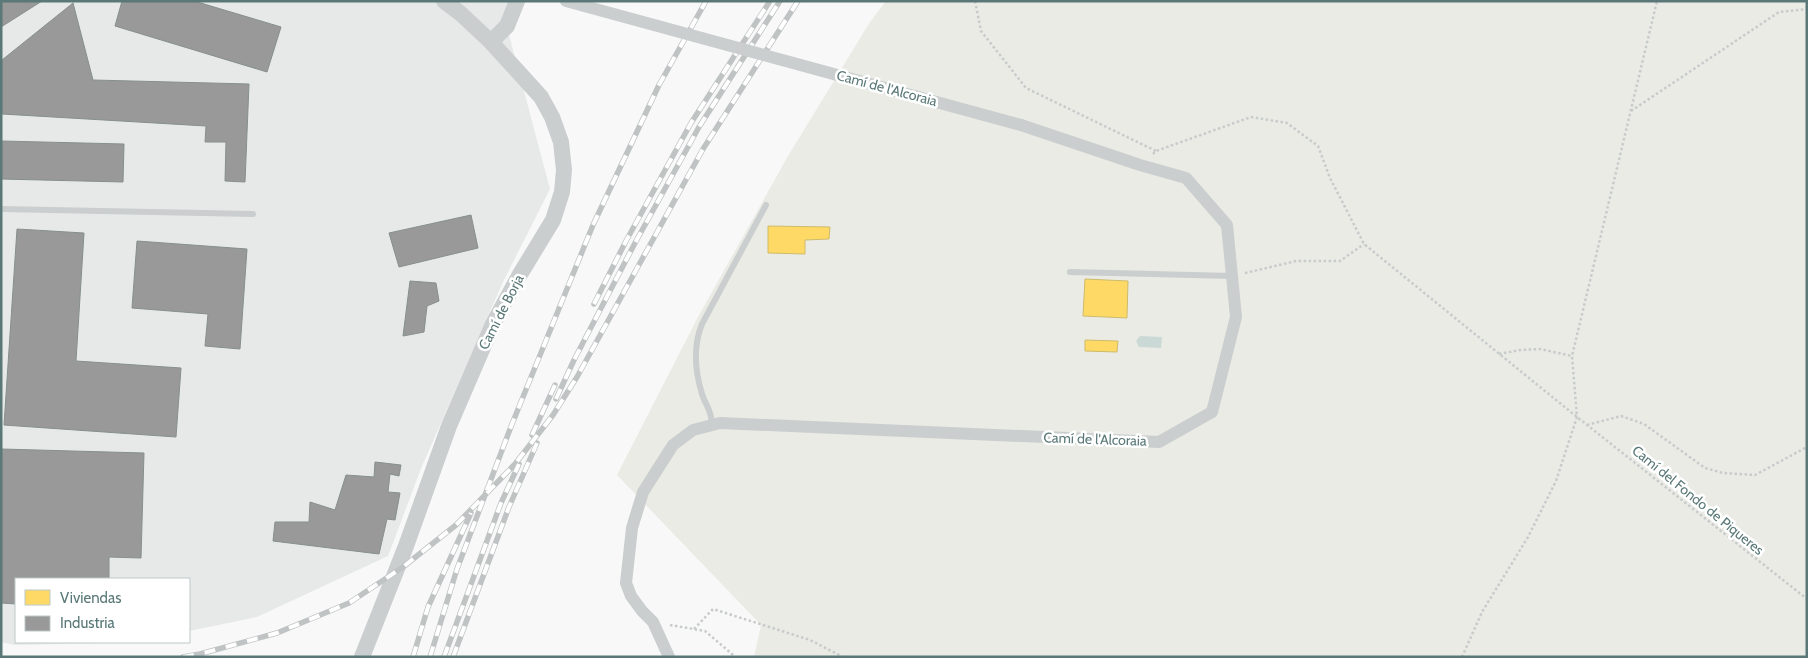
<svg xmlns="http://www.w3.org/2000/svg" width="1808" height="658" viewBox="0 0 1808 658" font-family="Cabin,sans-serif">
  <style>
    .built { fill: #e6e9e8 }
    .green { fill: #eaebe5 }
    .water { fill: #cbd9d6 }
    .homes { fill: #ffd966; stroke: #cdbc6b }
    .industry { fill: #999; stroke: #868f8f }
    .lines { fill: none; stroke-linecap: round; stroke-linejoin: round }
    .path { stroke: #c8cbcb; stroke-width: 2.5; stroke-dasharray: 2.5 2.5; stroke-linecap: butt }
    .service { stroke: #cacece; stroke-width: 6 }
    .minor { stroke: #cacece; stroke-width: 12 }
    .tertiary { stroke: #cacece; stroke-width: 16 }
    .rail-casing { stroke: #c0c3c3; stroke-width: 5.5 }
    .rail { stroke: #fff; stroke-width: 4; stroke-dasharray: 11; stroke-linecap: butt }
    .minor-bridge { stroke: #cacece; stroke-width: 12 }
    .labels { text-anchor: middle; stroke-width: 5; stroke-linejoin: round; paint-order: stroke }
    .street-label { font-size: 14px; fill: #597877; stroke: #fff }
  </style>
  <rect width="100%" height="100%" fill="#f8f8f8"/>
  <path class="built" d="M1,1H516L507,27L550,189L503,282L422,466L388,556L257,617L189,631V579H16V642H136L14,645L1,642Z"/>
  <path class="green" d="M886,1H1807V657H754L761,625L617,475L698,317L788,156L870,22Z"/>
  <path class="water" d="M1140,336L1162,337L1161,348L1139,347L1136,341Z"/>
  <path class="homes" d="M768,226L830,227L829,239L805,240V254L768,253Z
    M1085,279L1128,281L1127,318L1083,316Z
    M1085,340L1118,341L1117,352L1085,351Z"/>
  <path class="industry" d="M1,1H42L1,27Z
    M122,1H194L281,27L267,72L115,26Z
    M73,3L93,80L249,84L245,182L225,181L226,142H205L206,126L2,114V60Z
    M1,141L124,144L123,182L1,179Z
    M471,215L478,248L399,267L389,233Z
    M17,229L84,233L76,361L181,368L176,437L4,425Z
    M137,241L247,249L240,349L205,346L208,314L132,308Z
    M410,281L436,283L439,301L427,306L424,332L403,336Z
    M1,449L144,453L141,558L109,557V579H16V604L1,603Z
    M375,462L401,465L399,476L390,474L388,492L400,493L395,520L387,519L379,554L273,541L275,522H309L310,502L335,510L346,475L374,477Z"/>
  <g class="lines">
    <path class="path" d="M975,1L981,31L1026,88L1156,151
      M1631,111L1779,12L1807,9
      M1153,154L1156,151L1251,117L1287,123L1318,146L1330,178L1364,244L1577,417L1807,599
      M1245,273L1296,261H1340L1364,244
      M1499,354L1520,350L1540,349L1572,356
      M1587,425L1621,416L1644,424L1705,468L1723,473L1755,475L1807,447
      M670,625L705,631L732,654L733,657
      M694,629L713,609L810,640L843,657
      M1462,657L1482,612L1528,537L1556,481L1577,417L1572,356L1657,1"/>
    <path class="service" d="M1,209L253,214
      M1070,272L1233,276
      M712,424C711,408 706,407 702,394C695,371 693,346 702,324L766,205"/>
    <path class="minor" d="M669,657L653,622L642,611L631,596L626,583L632,528L643,492L673,445L693,430L720,423L1159,442L1212,412L1236,317L1227,225L1186,178L1140,165L1021,125"/>
    <path class="tertiary" d="M491,42L507,26L517,1
      M362,657L406,546L449,426L493,324L519,276L553,220L562,192L564,170L561,142L552,117L541,97L491,42L460,13L444,1"/>
    <defs>
      <path id="rail" d="M594,304L626,241L691,123L770,1
        M556,399L574,360L635,243L699,127L780,1
        M532,435L555,385
        M183,657L200,654L277,633L349,603L403,567L456,525L515,464L553,415L577,377L703,149L798,1
        M413,657L428,607L471,513
        M430,657L457,569L512,424L593,225L659,85L706,1
        M444,657L501,503L519,464
        M453,657L509,507L537,443"/>
    </defs>
    <use href="#rail" class="rail-casing"/>
    <use href="#rail" class="rail"/>
    <path class="minor-bridge" d="M566,1L1021,125"/>
  </g>
  <g class="labels">
    <g class="street-label">
      <text transform="translate(887 88) rotate(15)" y="5">Camí de l'Alcoraia</text>
      <text transform="translate(501 312) rotate(-63)" y="5">Camí de Borja</text>
      <text transform="translate(1095 439) rotate(2)" y="5">Camí de l'Alcoraia</text>
      <text transform="translate(1698 500) rotate(39)" y="5">Camí del Fondo de Piqueres</text>
    </g>
  </g>
  <rect width="1808" height="658" fill="none" stroke="#597877" stroke-width="5"/>
  <rect x="15" y="578" width="175" height="65" fill="#ffffff" stroke="#bdc9c9"/>
  <rect x="25" y="590" width="25" height="15" fill="#ffd966" stroke="#bdc9c9"/>
  <text x="60" y="603" font-size="15" fill="#597877">Viviendas</text>
  <rect x="25" y="616" width="25" height="15" fill="#999999" stroke="#bdc9c9"/>
  <text x="60" y="628" font-size="15" fill="#597877">Industria</text>
</svg>
